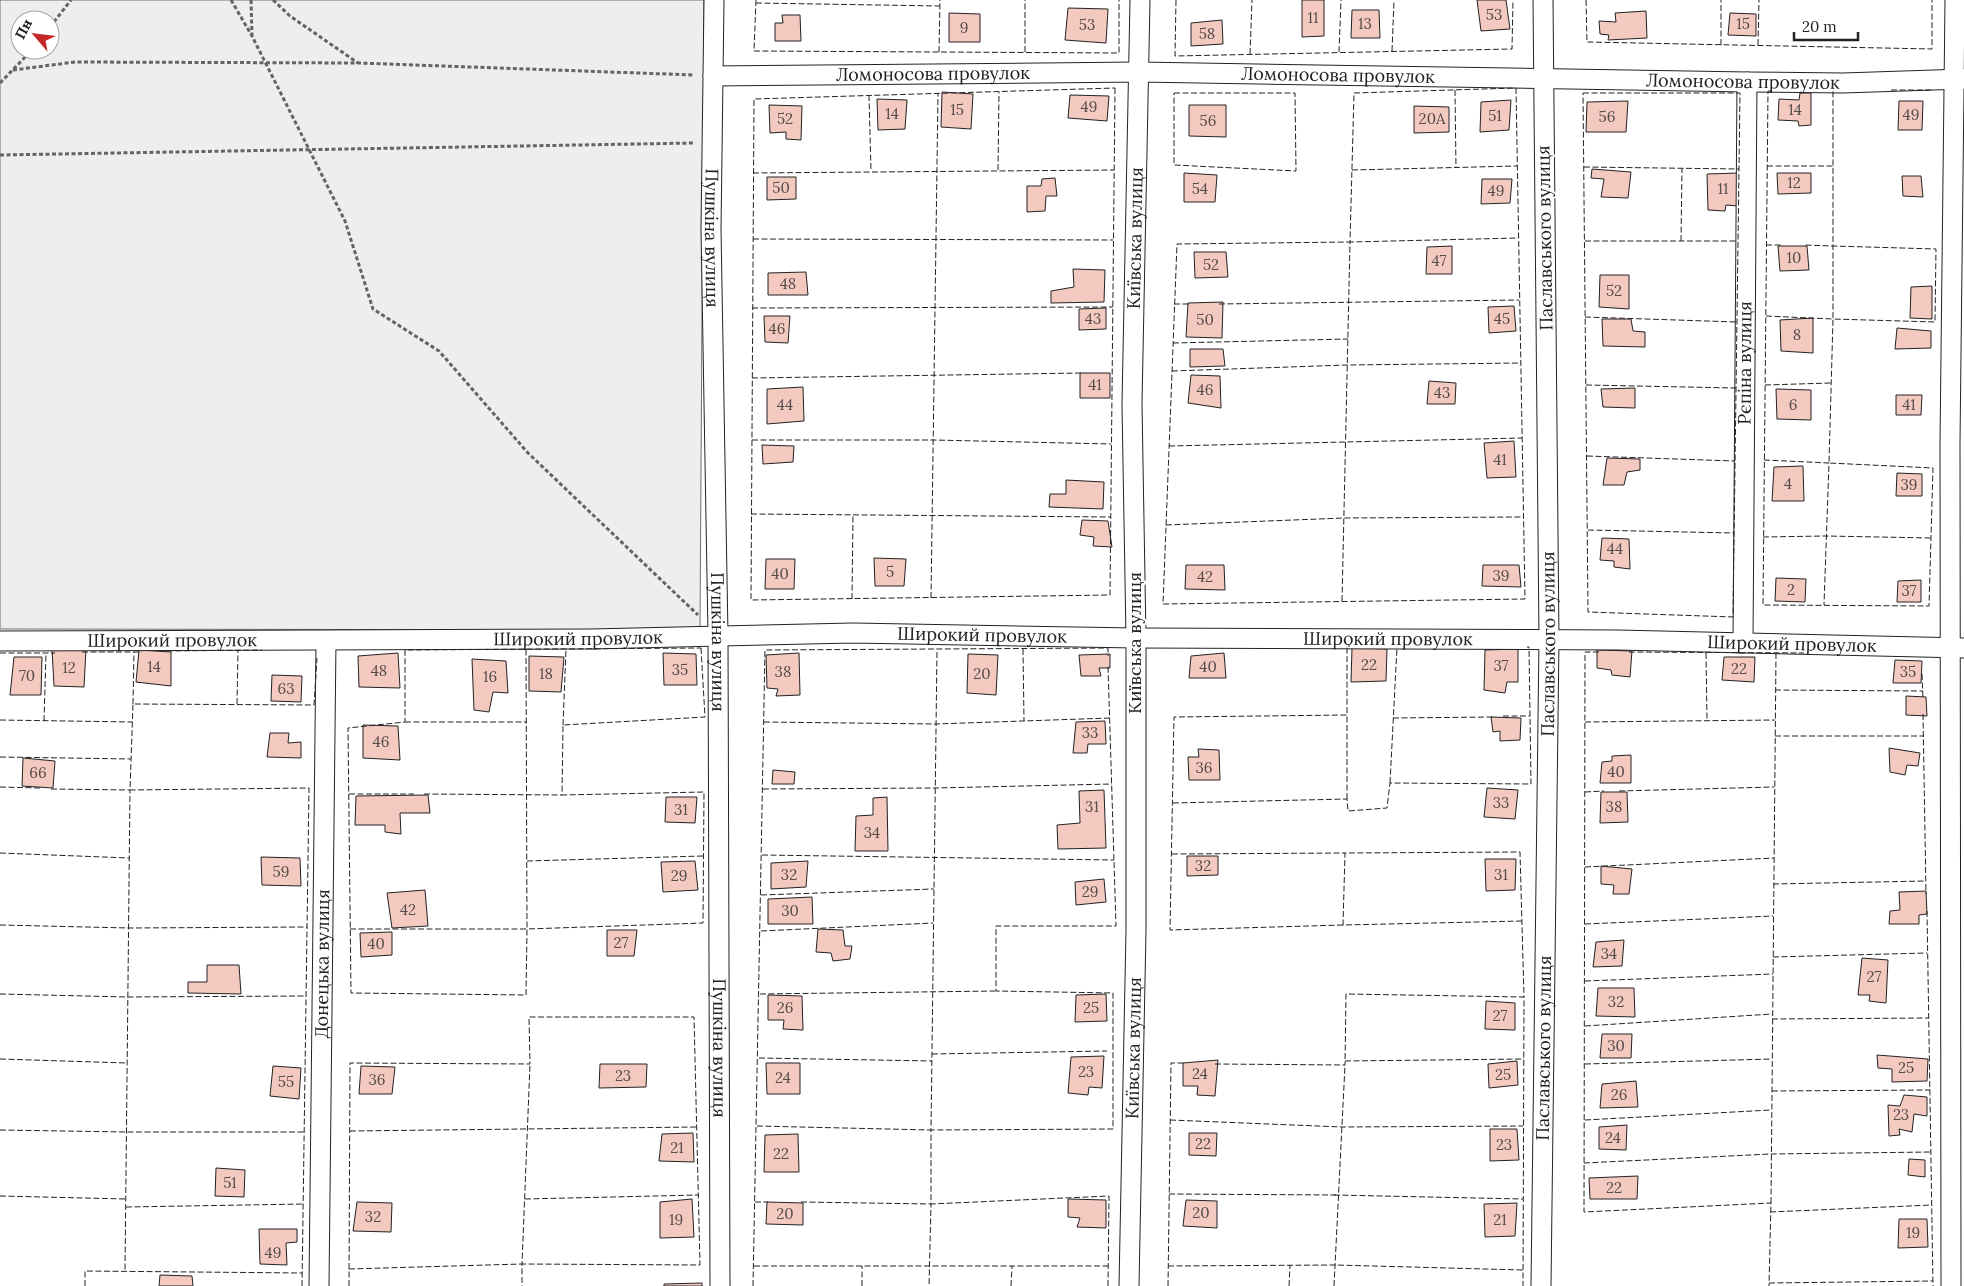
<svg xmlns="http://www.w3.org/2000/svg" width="1964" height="1286" viewBox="0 0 1964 1286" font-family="Lora,serif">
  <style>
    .green { fill: #eee; stroke: #6f6f6f; fill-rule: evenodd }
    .building { fill: #f3c9c0; stroke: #222 }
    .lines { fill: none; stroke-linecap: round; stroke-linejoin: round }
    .minor-casing { stroke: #222; stroke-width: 21 }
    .path { stroke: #646464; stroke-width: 3; stroke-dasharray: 4 2.5; stroke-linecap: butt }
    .minor { stroke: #fff; stroke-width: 19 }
    .fence { stroke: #222; stroke-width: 1; stroke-dasharray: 6 2.5; stroke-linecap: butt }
    .labels { text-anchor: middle; stroke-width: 4; stroke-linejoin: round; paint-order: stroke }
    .number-label { font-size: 15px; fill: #564c4a }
    .street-label { font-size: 18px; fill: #222; stroke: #fff }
  </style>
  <rect width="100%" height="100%" fill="#fff"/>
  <path class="green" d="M0,0H704L700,630L0,629ZM20,20H50V50H20Z"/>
  <path class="building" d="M1302,0H1324V36L1302,37Z
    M1477,0H1506L1510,29L1481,31Z
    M1068,8L1108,9L1106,43L1065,40Z
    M1352,10H1379L1380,38H1351Z
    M1646,11L1647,38L1608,40L1609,35L1600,34L1599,21L1616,22L1615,13Z
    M949,13L980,14V42H949Z
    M1730,13L1756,14V36L1728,35Z
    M782,15H800L801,41H775V23H783Z
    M1222,20L1223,44L1191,46V23Z
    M942,92L973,94L971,129L941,127Z
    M1800,93H1811V125L1799,126L1798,121L1778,120L1779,99L1799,100Z
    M1070,95L1109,96L1107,121L1068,118Z
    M877,99L907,100L905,129L878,130Z
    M1511,100L1509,130L1480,132L1481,102Z
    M1628,101L1626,132H1586L1587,102Z
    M1899,101H1923L1922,130H1898Z
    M769,105L802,106L801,140L786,139V132L770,133Z
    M1189,105H1226V137L1189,136Z
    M1414,106L1449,107V132L1414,133Z
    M1592,169L1631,172L1628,198L1601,197L1604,179L1591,178Z
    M1184,173L1217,175L1215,202H1184Z
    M1739,173L1738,206L1726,205L1725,211L1708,210L1707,174Z
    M1777,173H1811V193L1778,194Z
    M1902,176H1921L1923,197L1903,196Z
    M767,177H796V199L767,200Z
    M1055,178L1057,196H1046L1045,211L1027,212V186H1041L1042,179Z
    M1482,179H1512L1510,203L1481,204Z
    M1452,246V274H1426L1427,247Z
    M1778,246H1807L1809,270L1780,271Z
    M1194,252H1226L1228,277L1195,278Z
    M1073,269L1105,270L1104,302L1051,303V291L1074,287Z
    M806,272L808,295H768V273Z
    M1600,275H1629V309L1599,307Z
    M1932,286V319L1910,318L1911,287Z
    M1223,302L1222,338L1186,337L1188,303Z
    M1514,306L1516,331L1489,333L1488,307Z
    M1106,308V329L1079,330V309Z
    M764,316H790L788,343L765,342Z
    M1813,318V353L1781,351L1780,320Z
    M1602,319H1631L1633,331L1645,332V347L1603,346Z
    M1897,328L1931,331V348L1895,349Z
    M1190,349H1223L1225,366L1190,367Z
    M1080,373H1110V398H1080Z
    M1191,375L1220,376L1221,408L1188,403Z
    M1429,381L1456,383L1455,404H1427Z
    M803,387L804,421L767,424V389Z
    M1635,388V408L1603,407L1601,389Z
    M1776,389L1811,390V420L1777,419Z
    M1896,395H1922L1921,415H1896Z
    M1514,441L1516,477L1487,478L1484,443Z
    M762,445L794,446L793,462L763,464Z
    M1607,458L1640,459V470L1627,472L1624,485H1603Z
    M1803,466L1804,501H1772L1774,467Z
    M1897,473L1922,474V496H1896Z
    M1066,480L1104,482L1103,509L1049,507L1050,494H1066Z
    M1082,520L1108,521L1112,547L1093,546L1094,537L1080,535Z
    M1602,538L1629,539L1630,569L1614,567V561L1600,560Z
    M874,558L906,559L904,586H875Z
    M766,559H795L794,589H765Z
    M1186,565H1224L1225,590L1185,589Z
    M1483,565H1519L1521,587L1482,586Z
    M1776,578L1806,579L1805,602L1775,601Z
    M1921,580V602H1897L1898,581Z
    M1352,648L1387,649L1386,681L1351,682Z
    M52,649H86L84,687L54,686Z
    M1518,649V682H1507L1505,693L1484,690L1485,650Z
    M139,650L171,652V686L136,682Z
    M1597,650L1632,651L1630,677L1612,675L1611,670L1597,668Z
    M398,653L400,688L359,687L358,656Z
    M663,653L696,654L697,685H664Z
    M799,653L800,695L776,696L778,689L767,688L766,655Z
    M1224,653L1226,678H1189L1191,656Z
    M968,654L998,655L996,695L967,693Z
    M1110,654V668H1099L1101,676H1081L1079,655Z
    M529,656L564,657L561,692L529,691Z
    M14,657H42L41,695H10Z
    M1724,657H1755L1754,682L1722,680Z
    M472,659L506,661L508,693L493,692L489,712L474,710Z
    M1895,660L1922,661L1921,683H1893Z
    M272,675L302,676L301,702L271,701Z
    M1906,696L1926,697L1927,716L1906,715Z
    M1491,717L1521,718L1520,740L1500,741V731L1493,732Z
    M1105,721L1106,744H1088L1087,753H1073L1076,722Z
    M363,725L398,726L400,760L363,758Z
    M270,733H289L288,743L301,742V758L267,757Z
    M1889,748L1920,753L1918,766L1907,765L1905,775L1890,772Z
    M1198,749L1219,750L1220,780H1189L1188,757H1199Z
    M1631,755V783H1600L1602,762L1612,761V756Z
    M23,758L55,761L53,788L22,786Z
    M773,770L795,772L794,784H772Z
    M1487,788L1518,790L1515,819L1484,817Z
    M1104,790L1106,848L1058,849L1057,825L1080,823L1079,791Z
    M1601,792H1627L1628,822L1600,823Z
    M428,795L430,813H400L401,834L385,832V825H355L356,796Z
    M666,797H697L695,823L665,822Z
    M887,797L888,851H855L856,816L873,815V798Z
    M1187,856H1218V875L1187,876Z
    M261,857L300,858L301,886L262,885Z
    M1485,859H1516L1515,890L1486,891Z
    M695,861L698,890L663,892L661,862Z
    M808,861L806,887L771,889V863Z
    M1601,866L1632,869L1629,894H1613L1614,885L1601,884Z
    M1104,879L1106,902L1076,905L1075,882Z
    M425,890L428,926L392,928L387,893Z
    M1926,891L1927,914L1919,915V924H1889L1890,911L1900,910L1899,892Z
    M812,897L813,924H768V899Z
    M818,929L843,930L845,946H852L850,959L833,961L831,953L816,952Z
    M607,930H637L634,956H607Z
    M392,932V955L361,957L360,933Z
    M1624,940L1622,966L1593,967L1596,942Z
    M1862,958L1888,960L1886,1003L1869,1001L1870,995H1858Z
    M207,965H239L241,994L188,993V982H207Z
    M1598,988H1634L1635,1017L1596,1016Z
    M1106,994L1107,1021L1075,1022L1076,995Z
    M768,995L802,996L803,1030L783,1029L784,1020H768Z
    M1486,1001L1515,1003V1030L1485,1029Z
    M1602,1034H1632L1631,1058H1600Z
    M1877,1055L1928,1059L1927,1081L1892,1082V1069L1878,1068Z
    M1104,1056L1102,1088L1089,1087L1088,1095L1068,1093L1071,1057Z
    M1218,1060L1215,1096L1197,1095L1198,1086H1183V1063Z
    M1517,1061L1518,1085L1489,1088L1488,1064Z
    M766,1063H800V1094H767Z
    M600,1064H647L646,1087L599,1088Z
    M273,1066L301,1068L299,1099L270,1096Z
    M361,1066L395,1067L392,1094H359Z
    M1636,1081L1638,1107L1600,1108L1602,1084Z
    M1904,1095L1927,1097V1116L1914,1114L1912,1132L1899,1129L1900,1135L1889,1136L1888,1105L1900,1106Z
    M1627,1125L1626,1150L1599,1149V1127Z
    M1490,1129H1517L1519,1160L1490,1161Z
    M693,1133L694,1162L659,1161L662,1134Z
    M1189,1133H1217L1216,1156L1189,1155Z
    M798,1134L799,1172H764L765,1135Z
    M1909,1159L1925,1160V1177L1908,1175Z
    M216,1168L245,1170L244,1197L215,1196Z
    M1638,1176L1637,1199H1590L1589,1178Z
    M692,1199L694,1237L660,1238V1202Z
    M1068,1199L1106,1200V1228L1077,1227L1080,1218L1068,1217Z
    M1186,1200L1217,1201V1228L1183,1226Z
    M357,1202L392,1203L391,1232L353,1231Z
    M767,1202L803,1203V1225L766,1224Z
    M1517,1203L1515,1236L1485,1237L1484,1204Z
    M1899,1219H1927L1928,1247L1898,1248Z
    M259,1229H297V1242L286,1243L287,1265L260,1264Z
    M160,1275L192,1276L193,1286H159Z
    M702,1283V1286H664V1284Z"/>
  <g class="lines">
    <defs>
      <g id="minor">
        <path id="s1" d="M714,0L711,229L718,635L720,1286"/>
        <path id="s2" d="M713,76L1139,72L1747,82L1843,83L1964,79"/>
        <path id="s3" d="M0,641L591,639L853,633L1136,638L1618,640L1964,648"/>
        <path id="s4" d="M1743,643L1747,82"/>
        <path id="s5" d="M319,1286L326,641"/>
        <path id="s6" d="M1129,1286L1136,930V638L1132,404L1140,0"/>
        <path id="s7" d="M1541,1286L1549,639L1543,0"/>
        <path d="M1951,1286L1950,443L1955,0"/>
      </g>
    </defs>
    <use href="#minor" class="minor-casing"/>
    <path class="path" d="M231,0L252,36L345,221L373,309L439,351L528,453L698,615
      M251,0L252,35
      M273,0L290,16L358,63
      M50,27L71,0
      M13,70L75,62L359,63L694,75
      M0,83L32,50
      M0,155L694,143"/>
    <use href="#minor" class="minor"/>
    <path class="fence" d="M756,0L754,51L1119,53V0
      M1176,0L1175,56L1512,49L1513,0
      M1586,0L1587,42L1932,49V0
      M756,3L940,6
      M1721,45V0
      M1758,45L1759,0
      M1392,51L1394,0
      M939,52L940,0
      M1025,52V0
      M1339,52L1341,0
      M1250,54L1252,0
      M1115,88L1110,595L751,600L754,99Z
      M1516,88L1525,599L1163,604L1177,244L1350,242L1354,93Z
      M1455,90L1456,168
      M1891,90H1933
      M1771,91H1768L1763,605L1929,606L1933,468L1829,463L1833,319L1935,322L1936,249L1833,246V91
      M1174,93H1295L1296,171L1174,165Z
      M1583,93H1740L1733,617L1588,612Z
      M869,95L871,171
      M1767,166H1833
      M1584,167L1739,169
      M998,170L999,92
      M1352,170L1517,166
      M753,173L1114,170
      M753,239L1113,240
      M1585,241H1738
      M1681,241L1682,168
      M1766,245H1782
      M1174,304H1189
      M1219,304L1519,300
      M752,308L1113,307
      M1766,316L1833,319V246L1804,245
      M1585,317L1737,322
      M1173,343L1348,339
      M1172,371L1347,365L1521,363
      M752,378L1082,373
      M1586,385L1736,388
      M1765,385L1831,383
      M752,440H933L1111,444
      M1169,446L1522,438
      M1587,456L1735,461
      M1764,460L1829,463L1824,605
      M751,514L1111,517
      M1166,525L1344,518L1523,517
      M1588,530L1734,533
      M1763,537L1826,536L1931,538
      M931,598L938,93
      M852,599L853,515
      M1342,601L1350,242L1518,238
      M701,648L705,717L563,725L562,795L704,792L703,923L527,929L526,995L351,993L348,728L405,722V650Z
      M1023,649L1024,721
      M167,651L262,650
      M82,652H142
      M1599,652H1585L1584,1212L1771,1203L1769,1286
      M1629,652L1804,653
      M0,653H55
      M1706,653L1707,721
      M1922,674L1923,699
      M1775,690L1923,691
      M133,704L134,652
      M237,704L238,651
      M1923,714L1926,894
      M1503,716H1530
      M1393,718L1493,717
      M0,720L132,722
      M44,721L46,653
      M405,722H527
      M764,722L936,724L1110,718
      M1585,722L1775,720
      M563,725L566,649
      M1775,736H1924
      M0,757L131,759
      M1390,783L1397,647
      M0,787L41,788
      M51,789L130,790L125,1271
      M763,789L935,788L1112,784
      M1619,791L1774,787
      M1585,792L1604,791
      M349,794H414
      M424,794L562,795
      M1347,799V715
      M1173,803L1347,799L1348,811L1387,808L1390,783L1531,784L1529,647H1527
      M0,853L129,858
      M1172,854L1345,853
      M762,855L1114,860
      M527,861L703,856
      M1585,867L1774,858
      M1773,884L1926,881
      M761,895L934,889
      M1927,911L1933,1286
      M1522,921L1343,925L1345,853L1520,852L1524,997
      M1585,924L1773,916
      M0,925L129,928L307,927
      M1343,925L1170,930L1174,717L1347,715V646H1350
      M350,929H527L526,649
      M761,931L933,923
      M1773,957L1927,953
      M1585,981L1773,974
      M0,994L128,997L306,996
      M760,994L996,991
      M1772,1019L1928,1018
      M1585,1026L1772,1014
      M932,1054L1107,1051
      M759,1058L932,1061
      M0,1059L127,1063
      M1345,1061L1524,1059
      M1215,1064L1345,1065L1346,994L1524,997L1523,1286
      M1585,1064L1772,1059
      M1772,1091L1930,1090
      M1170,1120L1342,1127L1523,1126
      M1585,1120L1771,1110
      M757,1126L931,1130L937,650
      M0,1130L127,1132H304
      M350,1131L697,1127
      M1584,1163L1771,1154L1931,1152
      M1169,1194L1336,1195
      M1334,1195L1523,1199
      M0,1196L126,1199
      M525,1199L699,1195
      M755,1202H768
      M801,1202L931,1204L929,1286
      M1771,1203L1776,653
      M126,1207L304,1204
      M1770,1212L1932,1205
      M754,1266H1108
      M1168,1266L1335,1265L1523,1270
      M349,1269L522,1264L530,1064
      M1769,1283L1933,1281
      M85,1286V1271L302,1273
      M302,1286L309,788L130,790L133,704L314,705L317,658
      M349,1286L350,1063L530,1064L529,1017H694L700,1265L522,1264V1286
      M753,1286L765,650L1108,648V656
      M862,1286V1266
      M1011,1286L1012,1266
      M1108,1286L1109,1196L931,1204V1130L1113,1129V993L996,991V926H1116L1108,666
      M1168,1286L1171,1063H1185
      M1289,1286L1290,1265
      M1334,1286L1345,1065"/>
  </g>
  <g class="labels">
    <g class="number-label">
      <text x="1494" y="20">53</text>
      <text x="1313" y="23">11</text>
      <text x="1365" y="29">13</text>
      <text x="1743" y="29">15</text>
      <text x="1087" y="30">53</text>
      <text x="964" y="33">9</text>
      <text x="1207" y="39">58</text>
      <text x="1089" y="112">49</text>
      <text x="957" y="115">15</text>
      <text x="1795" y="115">14</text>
      <text x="892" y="119">14</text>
      <text x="1911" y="120">49</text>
      <text x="1495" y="121">51</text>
      <text x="1607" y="122">56</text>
      <text x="785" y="124">52</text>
      <text x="1432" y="124">20А</text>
      <text x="1208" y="126">56</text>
      <text x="1794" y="188">12</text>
      <text x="781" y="193">50</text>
      <text x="1200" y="194">54</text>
      <text x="1723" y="194">11</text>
      <text x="1496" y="196">49</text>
      <text x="1794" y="263">10</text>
      <text x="1439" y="266">47</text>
      <text x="1211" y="270">52</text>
      <text x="788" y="289">48</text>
      <text x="1614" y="296">52</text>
      <text x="1093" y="324">43</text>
      <text x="1502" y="324">45</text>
      <text x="1205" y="325">50</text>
      <text x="777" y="334">46</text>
      <text x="1797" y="340">8</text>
      <text x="1095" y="390">41</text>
      <text x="1205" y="395">46</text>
      <text x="1442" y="398">43</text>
      <text x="785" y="410">44</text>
      <text x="1793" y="410">6</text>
      <text x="1909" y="410">41</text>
      <text x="1500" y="465">41</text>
      <text x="1788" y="489">4</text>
      <text x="1909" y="490">39</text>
      <text x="1615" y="554">44</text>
      <text x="890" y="577">5</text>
      <text x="780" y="579">40</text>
      <text x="1501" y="581">39</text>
      <text x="1205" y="582">42</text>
      <text x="1791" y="595">2</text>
      <text x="1909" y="596">37</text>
      <text x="1369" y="670">22</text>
      <text x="1501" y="671">37</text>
      <text x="154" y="672">14</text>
      <text x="1208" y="672">40</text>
      <text x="69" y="673">12</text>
      <text x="1739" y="674">22</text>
      <text x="680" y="675">35</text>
      <text x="379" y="676">48</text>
      <text x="783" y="677">38</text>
      <text x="1908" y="677">35</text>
      <text x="546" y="679">18</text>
      <text x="982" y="679">20</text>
      <text x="27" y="681">70</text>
      <text x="490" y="682">16</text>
      <text x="286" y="694">63</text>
      <text x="1090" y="738">33</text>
      <text x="381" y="747">46</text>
      <text x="1204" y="773">36</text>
      <text x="1616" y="777">40</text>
      <text x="38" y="778">66</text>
      <text x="1501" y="808">33</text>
      <text x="1092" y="812">31</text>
      <text x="1614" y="812">38</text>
      <text x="681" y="815">31</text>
      <text x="872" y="838">34</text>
      <text x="1203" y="871">32</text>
      <text x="281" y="877">59</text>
      <text x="789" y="880">32</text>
      <text x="1501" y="880">31</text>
      <text x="679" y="881">29</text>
      <text x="1090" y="897">29</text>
      <text x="408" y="915">42</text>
      <text x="790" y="916">30</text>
      <text x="621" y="948">27</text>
      <text x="376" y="949">40</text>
      <text x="1609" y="959">34</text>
      <text x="1874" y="982">27</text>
      <text x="1616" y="1007">32</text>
      <text x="785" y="1013">26</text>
      <text x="1091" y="1013">25</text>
      <text x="1500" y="1021">27</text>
      <text x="1616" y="1051">30</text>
      <text x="1906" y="1073">25</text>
      <text x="1086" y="1077">23</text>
      <text x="1200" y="1079">24</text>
      <text x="1503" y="1080">25</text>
      <text x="623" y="1081">23</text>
      <text x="783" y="1083">24</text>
      <text x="377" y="1085">36</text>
      <text x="286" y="1087">55</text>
      <text x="1619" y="1100">26</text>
      <text x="1901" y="1120">23</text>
      <text x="1613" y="1143">24</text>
      <text x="1203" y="1149">22</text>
      <text x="1504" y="1150">23</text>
      <text x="677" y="1153">21</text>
      <text x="781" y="1159">22</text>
      <text x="230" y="1188">51</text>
      <text x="1614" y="1193">22</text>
      <text x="1201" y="1218">20</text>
      <text x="785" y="1219">20</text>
      <text x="373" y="1222">32</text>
      <text x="676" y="1225">19</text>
      <text x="1500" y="1225">21</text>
      <text x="1913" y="1238">19</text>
      <text x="273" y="1258">49</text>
    </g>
    <g class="street-label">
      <text dy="6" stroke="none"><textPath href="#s2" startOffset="220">Ломоносова провулок</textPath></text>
      <text dy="6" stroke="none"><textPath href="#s2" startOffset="625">Ломоносова провулок</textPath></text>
      <text dy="6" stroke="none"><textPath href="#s2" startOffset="1030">Ломоносова провулок</textPath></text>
      <text dy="6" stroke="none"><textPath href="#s1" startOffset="238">Пушкіна вулиця</textPath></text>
      <text dy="6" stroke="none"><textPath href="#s6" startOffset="1048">Київська вулиця</textPath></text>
      <text transform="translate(1545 238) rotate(-91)" y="6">Паславського вулиця</text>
      <text dy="6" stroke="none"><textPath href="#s4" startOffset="280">Рєпіна вулиця</textPath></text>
      <text dy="6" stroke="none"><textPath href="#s3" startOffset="982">Широкий провулок</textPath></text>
      <text dy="6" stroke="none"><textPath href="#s3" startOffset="578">Широкий провулок</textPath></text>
      <text dy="6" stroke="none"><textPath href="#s3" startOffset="1388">Широкий провулок</textPath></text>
      <text dy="6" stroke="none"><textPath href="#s3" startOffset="172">Широкий провулок</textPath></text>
      <text dy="6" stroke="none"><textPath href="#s1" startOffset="642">Пушкіна вулиця</textPath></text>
      <text transform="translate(1135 643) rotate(-90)" y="6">Київська вулиця</text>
      <text dy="6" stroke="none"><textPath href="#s7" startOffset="642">Паславського вулиця</textPath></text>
      <text dy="6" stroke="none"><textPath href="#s3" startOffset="1792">Широкий провулок</textPath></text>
      <text dy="6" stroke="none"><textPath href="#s5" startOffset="322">Донецька вулиця</textPath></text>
      <text dy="6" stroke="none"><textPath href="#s1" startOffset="1048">Пушкіна вулиця</textPath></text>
      <text dy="6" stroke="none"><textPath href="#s6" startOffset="238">Київська вулиця</textPath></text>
      <text dy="6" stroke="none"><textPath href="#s7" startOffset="238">Паславського вулиця</textPath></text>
    </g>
  </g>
  <g transform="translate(35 35) rotate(298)"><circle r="24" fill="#ffffff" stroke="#a7a7a7"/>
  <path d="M0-4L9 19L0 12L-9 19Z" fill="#c62828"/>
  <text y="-8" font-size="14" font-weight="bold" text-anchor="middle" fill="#222222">Пн</text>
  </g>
  <path d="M1794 32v8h64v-8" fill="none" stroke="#222222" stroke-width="2.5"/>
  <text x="1802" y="32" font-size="15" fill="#222222" stroke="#ffffff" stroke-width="4" paint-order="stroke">20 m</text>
</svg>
